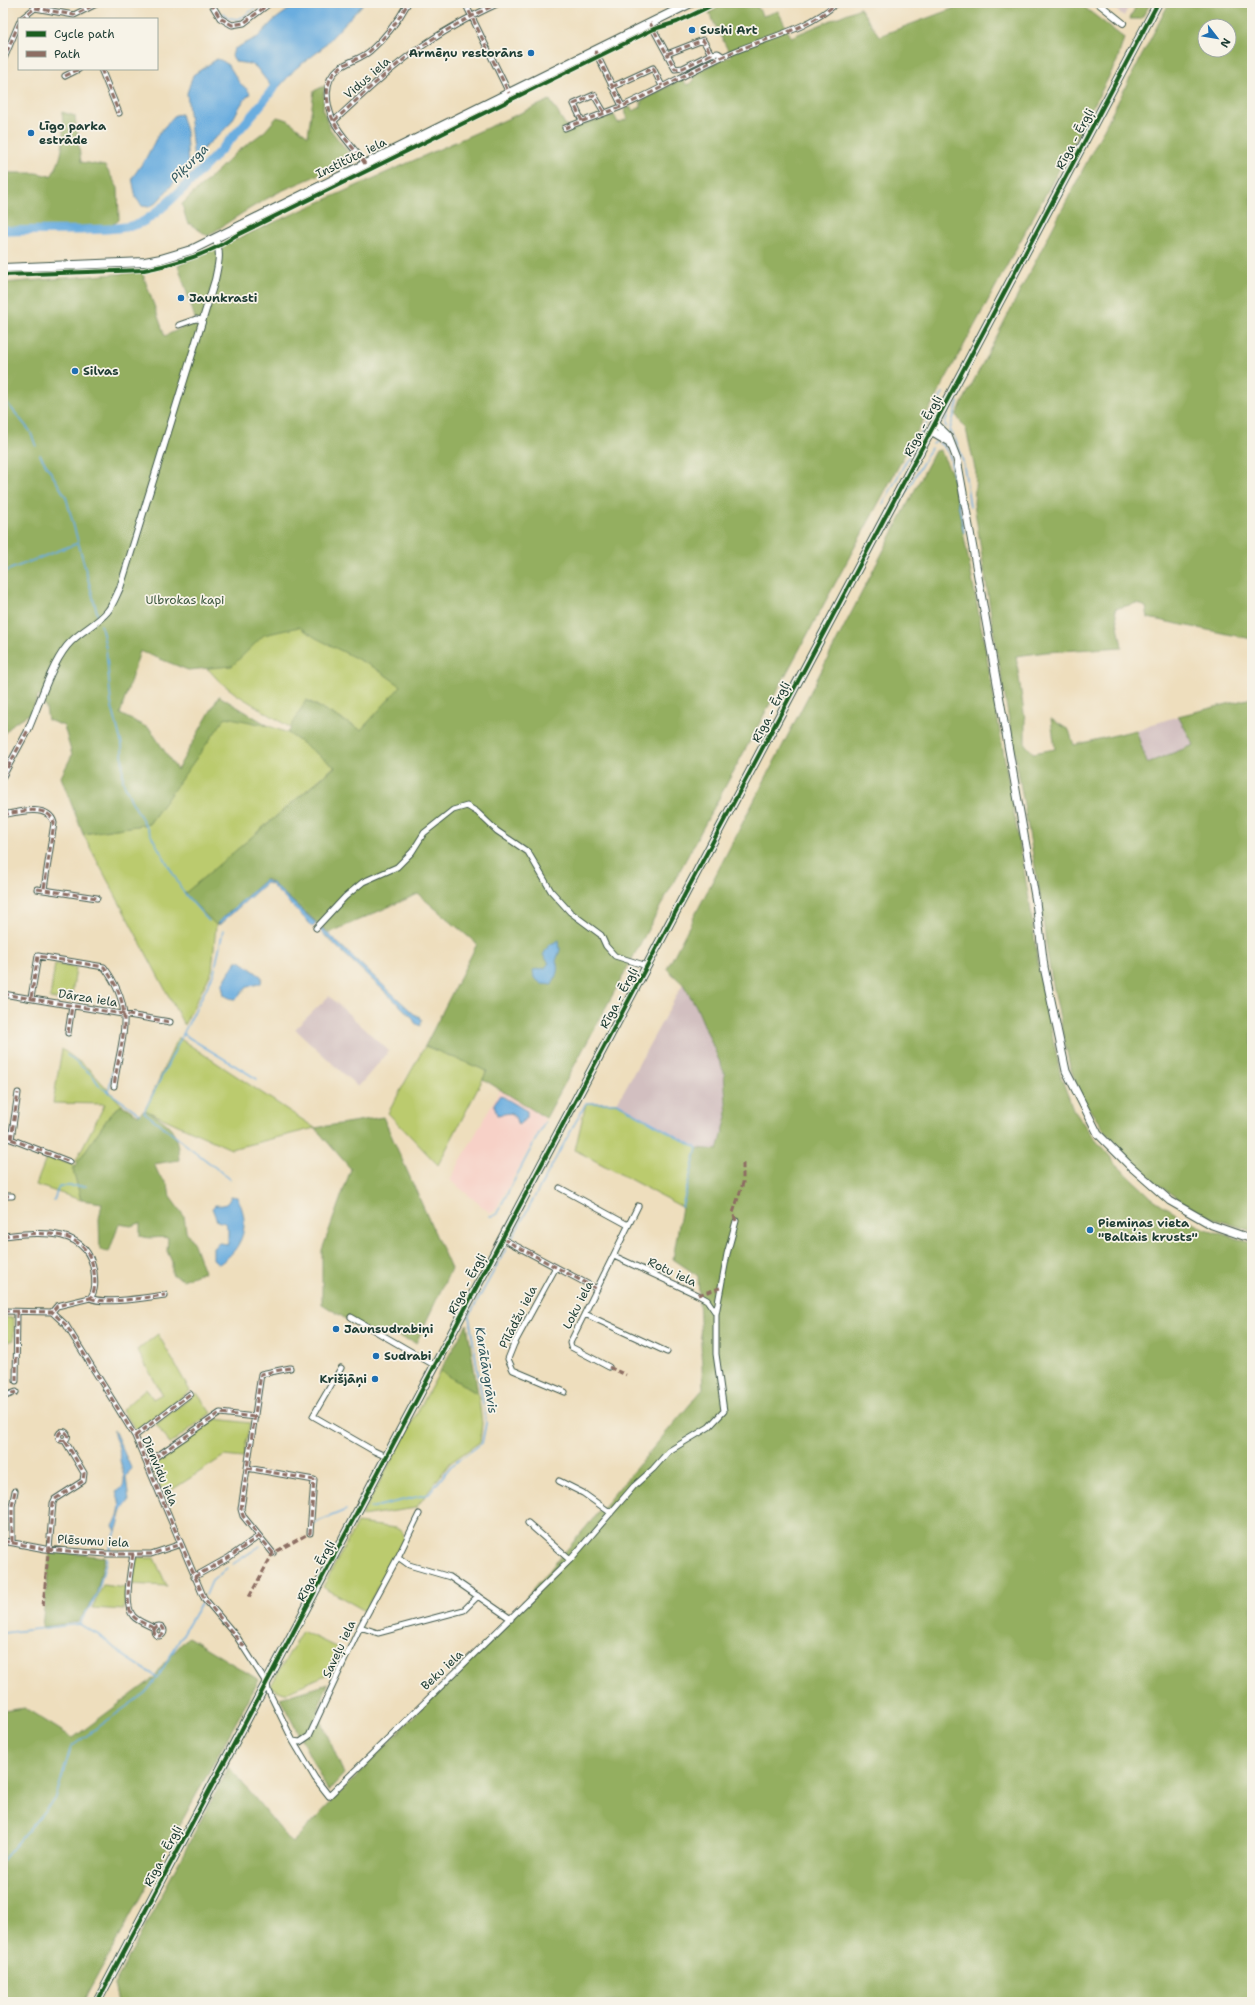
<svg xmlns="http://www.w3.org/2000/svg" width="1255" height="2005" viewBox="0 0 1255 2005" font-family="'Shantell Sans',sans-serif">
  <style>
    .built { fill: #f7d1c7 }
    .industrial { fill: #d2bfc0 }
    .green { fill: #bbcb6e; stroke: #6d8451 }
    .forest { fill: #94af61; stroke: #5a764a; fill-rule: evenodd }
    .water { fill: #6aaddf; stroke: #44758a }
    .lines { fill: none; stroke-linecap: round; stroke-linejoin: round }
    .stream { stroke: #6aaddf; stroke-width: 1.5 }
    .river { stroke: #6aaddf; stroke-width: 9 }
    .minor-casing { stroke: #3e5549; stroke-width: 7 }
    .tertiary-casing { stroke: #3e5549; stroke-width: 8 }
    .secondary-casing { stroke: #3e5549; stroke-width: 9 }
    .primary-casing { stroke: #3e5549; stroke-width: 10 }
    .minor { stroke: #fff; stroke-width: 5 }
    .tertiary { stroke: #fff; stroke-width: 6 }
    .secondary { stroke: #fff; stroke-width: 7 }
    .primary { stroke: #fff; stroke-width: 8 }
    .quiet { stroke: #8d6e63; stroke-width: 3; stroke-dasharray: 6 3; stroke-linecap: butt }
    .cycleway-casing { stroke: #f7f3e8; stroke-width: 6 }
    .cycleway { stroke: #1b5e20; stroke-width: 4 }
    .poi-dot { fill: #1f6fb2; stroke: #f7f3e8; stroke-width: 1.5 }
    .labels { text-anchor: middle; stroke-width: 3.5; stroke-linejoin: round; paint-order: stroke }
    .poi-label { font-size: 12px; font-weight: bold; fill: #1f3d34; stroke: #f7f3e8; text-anchor: start }
    .street-label { font-size: 12px; fill: #1f3d34; stroke: #f7f3e8 }
    .park-label { font-size: 12px; fill: #3e5940; stroke: #f7f3e8 }
    .water-label { font-size: 13px; font-style: italic; fill: #32595f; stroke: #f7f3e8 }
  </style>
  <rect width="100%" height="100%" fill="#f7f3e8"/>
  <filter id="ink" filterUnits="userSpaceOnUse"><feTurbulence type="fractalNoise" baseFrequency=".025" numOctaves="2"/><feDisplacementMap in="SourceGraphic" scale="8" xChannelSelector="R" yChannelSelector="G"/><feConvolveMatrix kernelMatrix="1 2 1 2 8 2 1 2 1" color-interpolation-filters="sRGB"/></filter>
  <filter id="wash" filterUnits="userSpaceOnUse"><feTurbulence type="fractalNoise" baseFrequency=".012" numOctaves="4" result="noise"/><feDisplacementMap in="SourceGraphic" scale="16" xChannelSelector="R" yChannelSelector="G"/><feGaussianBlur stdDeviation="0.9" result="paint"/><feColorMatrix in="noise" values="0 0 0 0 0 0 0 0 0 0 0 0 0 0 0 0 0 1.4 0 .05"/><feComposite in="paint" operator="in"/></filter>
  <g filter="url(#wash)">
    <rect width="100%" height="100%" fill="#eedebd"/>
    <path class="built" d="M501,1088L545,1119L495,1211L490,1213L450,1180Z"/>
    <path class="industrial" d="M1108,3H1130L1124,16Z
      M1178,716L1194,745L1147,763L1136,730Z
      M683,984L696,1006L724,1072L727,1116L718,1150L697,1148L617,1103Z
      M329,996L389,1051L358,1087L295,1029Z"/>
    <path class="green" d="M177,526L375,668L402,686L361,730L307,700L291,728L236,694L219,681L209,670L152,640Z
      M226,716L269,726L288,733L335,766L185,894L216,925L212,971L184,1025L83,834L149,824Z
      M55,964L76,968L71,1002L50,998Z
      M178,1038H179L315,1128L231,1149L145,1110Z
      M425,1046L487,1071L438,1165L388,1113Z
      M62,1049L90,1070L122,1105L112,1112L77,1163L75,1162L105,1104L53,1103Z
      M586,1103H617L697,1148L682,1207L575,1150Z
      M47,1156L75,1166L73,1169L81,1200L36,1185Z
      M3,1317L14,1318V1340L3,1343Z
      M158,1334L190,1391L137,1431L122,1410L146,1388L153,1399L162,1394L137,1350Z
      M440,1371L478,1394L482,1423L480,1442L450,1463L416,1508L361,1516Z
      M197,1393L211,1413L170,1444L156,1424Z
      M216,1419L250,1423L243,1458L224,1456L164,1495L151,1465Z
      M357,1523L396,1528L402,1531L405,1538L365,1611L323,1587Z
      M133,1558H154L167,1586L130,1584Z
      M103,1585L126,1588L124,1610L92,1608Z
      M302,1631L344,1651L335,1671L284,1693L270,1687Z"/>
    <path class="forest" d="M726,3H755L763,16L778,11L791,37L860,8L879,36L968,3H1079L1124,38L1117,61L1103,88L546,1118L483,1079L487,1071L425,1046L477,944L418,894L329,933L267,879L216,925L184,894L335,767L288,733L306,700L361,730L401,686L375,668L316,638L299,627L264,635L232,666L188,670L140,651L120,714L150,729L177,770L219,696L269,726L226,717L149,824L83,834L61,777L72,755L64,726L48,720L46,708L39,694L31,713L14,723L3,735V423L5,419L3,413V283L142,272L165,336L196,321L178,265L550,100L568,129L614,115L618,123L627,119L625,109L630,107L633,111L641,107V101L682,79L687,85L694,81L692,74L731,56L709,13Z
      M1137,3H1151L1141,19H1130Z
      M1169,3H1252V639L1148,618L1146,607L1137,603L1115,609L1122,647L1046,652L1016,656L1025,720V744L1033,753L1055,749L1051,719L1069,730L1074,745L1136,730L1147,763L1194,745L1178,716L1252,698V1231L1215,1219L1191,1207L1162,1188L1129,1158L1102,1127L1082,1099L1070,1067L1048,960L1040,895L995,641L974,504L976,473L966,429L956,415ZM1205,26H1229V50H1205Z
      M324,86L323,110L330,129L351,156C329,172 303,181 279,192C254,205 231,220 208,236L187,222L182,204L237,152L265,131L277,117L288,120L308,136L314,91Z
      M62,112L75,116L81,162L105,166L118,188L119,220L107,229L11,234L3,232V160L8,173H36L51,176C65,157 64,135 62,112Z
      M940,450L951,472L957,500L986,652L1030,905L1039,971L1061,1077L1073,1109L1093,1137L1120,1168L1152,1198L1182,1218L1206,1229L1252,1243V2002H118L114,1985L229,1767L292,1843L514,1612L703,1389L698,1276L673,1259L682,1207L697,1148L718,1150L727,1117L724,1072L696,1006L683,984L667,969L935,451Z
      M122,1105L138,1115L145,1110C172,1124 177,1130 179,1160L154,1164L159,1175L168,1185L170,1197L184,1216L186,1231L194,1244L204,1272L183,1280L172,1274V1262L167,1251L168,1238C158,1236 150,1240 140,1236V1223L131,1226L119,1224L109,1252L100,1250L99,1219L102,1203L81,1200L73,1169L112,1112Z
      M383,1117L451,1269L416,1343L390,1333L380,1340L322,1304V1250L351,1169L315,1128Z
      M467,1324L478,1394L440,1371Z
      M50,1551L105,1557L96,1595L78,1622L42,1627Z
      M188,1637L259,1680L83,2002H3V1711L25,1708L73,1738L154,1678L164,1663Z
      M328,1684L317,1711L344,1774L328,1791L280,1698Z"/>
    <path class="water" d="M298,3H364L319,51L295,69L280,86L274,90L256,67L250,64L236,62L232,56L234,49L258,37L273,21Z
      M217,59C230,62 232,72 239,82C243,87 248,88 250,94C238,105 238,113 229,125C221,134 211,141 203,149C199,154 199,158 194,161L187,93L193,75Z
      M181,114L186,131L188,167L156,203L149,207L142,206L136,198L132,178L146,158L159,133L175,115Z
      M265,880L272,883L316,923L313,927L270,884L266,883L219,925L217,923Z
      M322,928L414,1014L420,1017L422,1020L420,1026L415,1023L412,1017L320,931Z
      M559,940L560,950L556,961C560,970 555,977 552,985L542,984L534,978L533,970L545,968L549,963L543,955L549,945Z
      M236,961H240L262,977L261,983C257,985 252,985 248,987C237,994 240,1005 224,995L222,985Z
      M500,1095L527,1111V1118L518,1125L515,1117L510,1113L497,1115L494,1104Z
      M231,1196L237,1197C251,1223 244,1248 219,1264L213,1259V1248L219,1243L228,1244V1230L225,1223L217,1221L212,1208L215,1205C224,1206 228,1205 231,1196Z
      M114,1430L131,1468L126,1477L129,1501C118,1513 122,1517 116,1531L113,1526C120,1515 122,1504 116,1492C130,1486 122,1471 120,1460C119,1456 120,1451 119,1448C117,1441 113,1437 114,1430Z"/>
    <g class="lines">
      <path class="stream" d="M291,3L293,6
        M223,13L228,18L238,19L243,17L262,3
        M3,398L30,431L36,446
        M946,427L945,423L948,413
        M950,430C965,453 966,481 970,507
        M949,432L958,402
        M939,443L944,446L950,456L964,532
        M933,444L937,441
        M40,455L66,497L98,616
        M883,504L943,393
        M886,528L931,448
        M3,572L78,543
        M101,625L106,648L111,703L122,745L123,781L131,800L184,893L209,921
        M223,931L214,973L183,1034L257,1079
        M183,1034L144,1112L230,1179
        M67,1055L92,1075L100,1086L140,1114
        M109,1092L112,1072
        M54,1200L59,1186H86
        M490,1216L496,1215L545,1122
        M512,1238L586,1103H617L697,1148L682,1207
        M370,1508L429,1494L451,1466L482,1443L486,1423L469,1316L507,1247
        M314,1523L346,1510
        M109,1551L116,1531
        M107,1558L97,1595L79,1624L102,1637L121,1654L157,1677
        M233,1564L260,1546
        M206,1595L212,1581L227,1568
        M3,1633L79,1624
        M3,1860L56,1797L71,1747L145,1693L158,1677L201,1603"/>
      <path class="river" d="M3,229L11,231C34,230 57,230 81,230C99,229 120,230 138,224C161,218 268,103 278,80"/>
    </g>
  </g>
  <g filter="url(#ink)">
    <g class="lines">
      <defs>
        <path id="minor" d="M211,3L220,18L232,25L244,23L270,3
          M465,3L509,93
          M35,8L74,15L98,3
          M21,19L35,8
          M650,23L667,54L703,40L711,54L683,68L675,69L667,54
          M595,51L622,106
          M711,54L718,53L724,57
          M3,61L19,23
          M101,69L119,113
          M65,76L79,69
          M612,87L653,68L662,86
          M334,121C361,96 388,70 418,49C443,31 471,16 499,3
          M582,121L574,104L594,95L604,112
          M565,128C584,120 604,114 623,106C662,89 698,66 738,50C773,36 808,29 837,3
          M365,164C355,148 341,137 333,120C326,104 323,81 338,69C348,61 361,59 370,51C386,37 398,21 408,3
          M179,325L196,319L203,320
          M3,776L28,730
          M3,815C17,812 49,803 54,823L44,889
          M37,889L97,898
          M316,928L345,897L363,882L397,867L412,852L424,833L453,810L467,806L477,812L497,831L528,852L551,891L570,912L601,935L606,946L615,956L647,966
          M3,994L170,1022
          M31,998L38,956L104,967C137,1012 121,1036 114,1086
          M68,1033L72,1006
          M3,1136L70,1162
          M11,1139L18,1093
          M560,1188L628,1225
          M3,1196H12
          M3,1236C36,1233 88,1225 94,1272C95,1281 96,1291 90,1298L57,1306L52,1312
          M503,1239L597,1289
          M614,1256L698,1295L707,1300L716,1313
          M556,1267L514,1344L508,1359L513,1370L565,1392
          M90,1298C104,1305 148,1297 165,1295
          M3,1311L52,1312L66,1325L135,1436L204,1598L237,1637L267,1684L268,1690L293,1741L315,1778L329,1796L570,1560L634,1486L653,1469L669,1451L709,1427L724,1411L716,1354V1314L727,1254L736,1221
          M585,1314L667,1352
          M351,1317L436,1366
          M609,1367L571,1347L570,1343L638,1206
          M341,1368L313,1416L374,1451L387,1457
          M16,1381L17,1312
          M3,1397L16,1392
          M58.5 1436a4.5 4.5 0 1 1 9 0a4.5 4.5 0 1 1-9 0Z
          M135,1436L190,1394
          M147,1463L220,1413L255,1417
          M247,1468L314,1480L310,1533
          M559,1481L583,1493L611,1513
          M528,1523L570,1560
          M3,1541L45,1549L106,1554H151L181,1544
          M12,1542V1506L15,1491
          M49,1549L53,1503L55,1499L83,1481L84,1473L65,1441
          M273,1553L243,1516L241,1509L261,1374L290,1368
          M133,1554C131,1568 123,1604 133,1616C137,1621 148,1625 154,1628
          M398,1557L409,1565L450,1577L511,1619
          M194,1577L228,1558L259,1536
          M154 1631a5 5 0 1 1 10 0a5 5 0 1 1-10 0Z
          M360,1627L378,1633L464,1610L478,1596
          M293,1741L300,1742L309,1736L360,1627L398,1557L419,1514"/>
        <path id="tertiary" d="M1098,3L1123,23
          M28,730C39,705 50,667 67,646C78,632 96,625 107,612C113,605 116,596 120,588L215,280C218,265 222,253 215,238"/>
        <path id="secondary" d="M935,423L948,436L957,459L1036,902L1044,967L1066,1071L1098,1134L1128,1164L1170,1201L1212,1225L1252,1239
          M931,431L950,442"/>
        <path id="primary" d="M3,268L145,262L161,259L191,250L691,3
          M97,2002L1158,3"/>
      </defs>
      <use href="#minor" class="minor-casing"/>
      <use href="#tertiary" class="tertiary-casing"/>
      <use href="#secondary" class="secondary-casing"/>
      <use href="#primary" class="primary-casing"/>
      <use href="#minor" class="minor"/>
      <use href="#tertiary" class="tertiary"/>
      <use href="#secondary" class="secondary"/>
      <use href="#primary" class="primary"/>
      <path class="quiet" d="M211,3L220,18L232,25L244,23L270,3
        M465,3L509,93
        M35,8L74,15L98,3
        M21,19L35,8
        M650,23L667,54L703,40L711,54L683,68L675,69L667,54
        M595,51L622,106
        M3,61L19,23
        M101,69L119,113
        M65,76L79,69
        M612,87L653,68L662,86
        M334,121C361,96 388,70 418,49C443,31 471,16 499,3
        M582,121L574,104L594,95L604,112
        M565,128C584,120 604,114 623,106C662,89 698,66 738,50C773,36 808,29 837,3
        M365,164C355,148 341,137 333,120C326,104 323,81 338,69C348,61 361,59 370,51C386,37 398,21 408,3
        M3,776L28,730
        M3,815C17,812 49,803 54,823L44,889
        M37,889L97,898
        M3,994L170,1022
        M31,998L38,956L104,967C137,1012 121,1036 114,1086
        M68,1033L72,1006
        M3,1136L70,1162
        M11,1139L18,1093
        M3,1196H12
        M736,1221L733,1213L743,1183V1163
        M3,1236C36,1233 88,1225 94,1272C95,1281 96,1291 90,1298L57,1306L52,1312
        M503,1239L597,1289
        M698,1295L720,1288
        M90,1298C104,1305 148,1297 165,1295
        M3,1311L52,1312L66,1325L135,1436L204,1598L246,1649
        M609,1367L626,1375
        M16,1381L17,1312
        M3,1397L16,1392
        M58.5 1436a4.5 4.5 0 1 1 9 0a4.5 4.5 0 1 1-9 0Z
        M135,1436L190,1394
        M147,1463L220,1413L255,1417
        M247,1468L314,1480L310,1533L273,1553L249,1597
        M3,1541L45,1549L106,1554H151L181,1544
        M12,1542V1506L15,1491
        M273,1553L243,1516L241,1509L261,1374L290,1368
        M133,1554C131,1568 123,1604 133,1616C137,1621 148,1625 154,1628
        M194,1577L228,1558L259,1536
        M43,1606L53,1503L55,1499L83,1481L84,1473L65,1441
        M154 1631a5 5 0 1 1 10 0a5 5 0 1 1-10 0Z"/>
      <defs>
        <path id="cycleway" d="M3,275L144,270C175,264 209,255 235,236L654,29L677,22L717,3
          M97,2002L1158,3"/>
      </defs>
      <use href="#cycleway" class="cycleway-casing"/>
      <use href="#cycleway" class="cycleway"/>
    </g>
  </g>
  <g class="poi-dot">
    <circle cx="692" cy="30" r="4"/>
    <circle cx="531" cy="53" r="4"/>
    <circle cx="31" cy="133" r="4"/>
    <circle cx="181" cy="298" r="4"/>
    <circle cx="75" cy="371" r="4"/>
    <circle cx="1090" cy="1230" r="4"/>
    <circle cx="336" cy="1329" r="4"/>
    <circle cx="376" cy="1356" r="4"/>
    <circle cx="375" cy="1379" r="4"/>
  </g>
  <g class="labels">
    <g class="poi-label">
      <text x="700" y="34">Sushi Art</text>
      <text x="523" y="57" text-anchor="end">Armēņu restorāns</text>
      <text x="39" y="130">Līgo parka<tspan x="39" dy="14">estrāde</tspan></text>
      <text x="189" y="302">Jaunkrasti</text>
      <text x="83" y="375">Silvas</text>
      <text x="1098" y="1227">Piemiņas vieta<tspan x="1098" dy="14">"Baltais krusts"</tspan></text>
      <text x="344" y="1333">Jaunsudrabiņi</text>
      <text x="384" y="1360">Sudrabi</text>
      <text x="367" y="1383" text-anchor="end">Krišjāņi</text>
    </g>
    <g class="street-label">
      <text transform="translate(367 78) rotate(-41)" y="4">Vidus iela</text>
      <text transform="translate(1075 139) rotate(-62)" y="4">Rīga - Ērgļi</text>
      <text transform="translate(351 158) rotate(-26)" y="4">Institūta iela</text>
      <text transform="translate(923 426) rotate(-62)" y="4">Rīga - Ērgļi</text>
      <text transform="translate(771 712) rotate(-62)" y="4">Rīga - Ērgļi</text>
      <text transform="translate(88 998) rotate(9)" y="4">Dārza iela</text>
      <text transform="translate(619 998) rotate(-62)" y="4">Rīga - Ērgļi</text>
      <text transform="translate(672 1272) rotate(25)" y="4">Rotu iela</text>
      <text transform="translate(467 1284) rotate(-62)" y="4">Rīga - Ērgļi</text>
      <text transform="translate(578 1305) rotate(-63)" y="4">Loku iela</text>
      <text transform="translate(518 1317) rotate(-63)" y="4">Pīlādžu iela</text>
      <text transform="translate(160 1471) rotate(67)" y="4">Dienvidu iela</text>
      <text transform="translate(93 1541) rotate(3)" y="4">Plēsumu iela</text>
      <text transform="translate(316 1571) rotate(-62)" y="4">Rīga - Ērgļi</text>
      <text transform="translate(339 1649) rotate(-65)" y="4">Saveļu iela</text>
      <text transform="translate(442 1670) rotate(-43)" y="4">Beku iela</text>
      <text transform="translate(163 1856) rotate(-62)" y="4">Rīga - Ērgļi</text>
    </g>
    <g class="park-label">
      <text x="185" y="604">Ulbrokas kapi</text>
    </g>
    <g class="water-label">
      <text transform="translate(189 163) rotate(-46)" y="5">Piķurga</text>
      <text transform="translate(487 1370) rotate(81)" y="5">Karātāvgrāvis</text>
    </g>
  </g>
  <rect width="1255" height="2005" fill="none" stroke="#f7f3e8" stroke-width="16"/>
  <rect x="18" y="18" width="140" height="52" fill="#f7f3e8" stroke="#a1aaa0"/>
  <rect x="26" y="31" width="20" height="6" fill="#1b5e20" stroke="#a1aaa0"/>
  <text x="54" y="38" font-size="12" fill="#1f3d34">Cycle path</text>
  <rect x="26" y="51" width="20" height="6" fill="#8d6e63" stroke="#a1aaa0"/>
  <text x="54" y="58" font-size="12" fill="#1f3d34">Path</text>
  <g transform="translate(1217 38) rotate(121)"><circle r="19" fill="#f7f3e8" stroke="#a1aaa0"/>
  <path d="M0-3L7 15L0 10L-7 15Z" fill="#1f6fb2"/>
  <text y="-6" font-size="11" font-weight="bold" text-anchor="middle" fill="#1f3d34">N</text>
  </g>
</svg>
